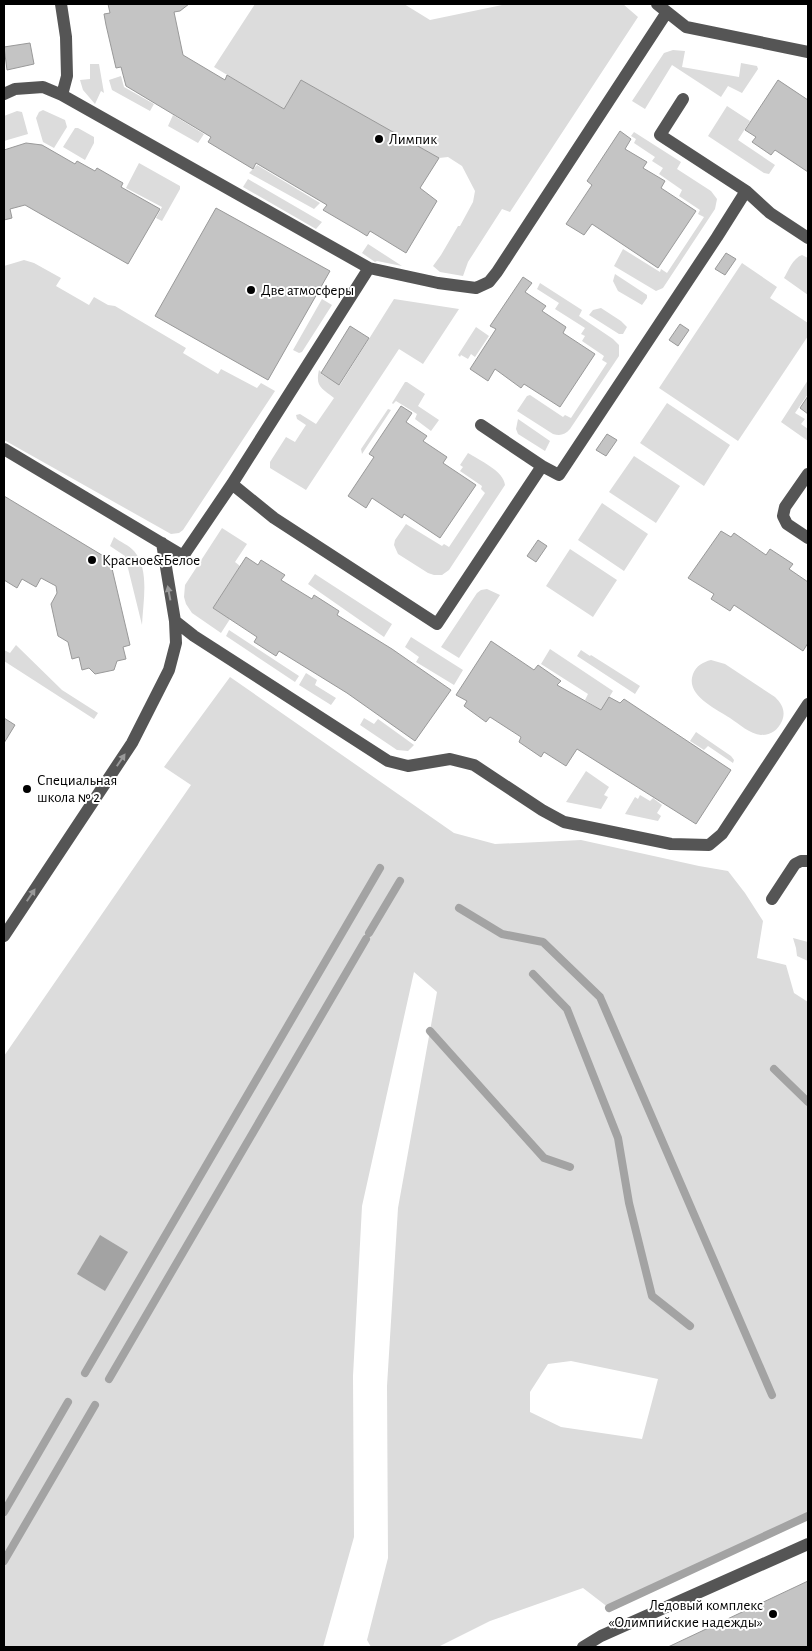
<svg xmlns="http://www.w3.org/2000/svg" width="812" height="1651" viewBox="0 0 812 1651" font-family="'Alegreya Sans',sans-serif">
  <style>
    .green { fill: #dcdcdc; fill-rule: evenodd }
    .water { fill: #a3a3a3 }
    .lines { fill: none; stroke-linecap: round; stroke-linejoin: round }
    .stream { stroke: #a3a3a3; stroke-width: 8 }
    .building { fill: #c4c4c4; stroke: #999 }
    .minor { stroke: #555; stroke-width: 12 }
    .oneway { fill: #999 }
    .poi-dot { fill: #000; stroke: #fff; stroke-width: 2 }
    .labels { text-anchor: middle; stroke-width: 4; stroke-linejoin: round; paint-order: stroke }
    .poi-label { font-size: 15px; fill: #000; stroke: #fff; text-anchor: start }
  </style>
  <rect width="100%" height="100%" fill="#fff"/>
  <path class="green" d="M255,4H404L430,20L507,4H623L638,17L510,212L502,209L468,262L463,276L440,272L433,266L441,255L458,226H460L473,202L475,191L462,166L448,157L439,158L301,80L284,109L214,67Z
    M673,50L685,51L682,67L739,77L741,63L757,66L758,69L742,93L728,86L721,97L672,65L645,109L632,101L664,53Z
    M90,64H99L104,93L101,91L95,104L83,90L80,80L90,79Z
    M121,76L124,87L154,104L150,111L112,90L109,80Z
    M727,106L750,121L738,140L775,165L769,174L764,173L708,136Z
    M43,110L65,120L67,127L54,148L43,142L36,118L39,112Z
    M17,111L22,112L28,134L4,141V116Z
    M173,115L204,134L198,143L168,126Z
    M75,128H78L94,137V143L85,160L63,147Z
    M634,132L681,162L677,169L711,191L717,199L715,209L663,288L656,291L614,266L623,249L660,272L661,269L667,273L704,217L698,214L700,210L679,196L682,190L659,174L663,168L652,161L655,157L634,143L636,139L631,136Z
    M139,163L180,186V189L162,221L156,218L162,207L126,188Z
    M257,165L320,203L314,209L249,173Z
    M248,179L322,222L316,229L243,187Z
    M368,244L402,266L377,261L375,262L362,253Z
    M802,255L808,258V295L784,278C788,271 793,258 802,255Z
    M24,260L34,263L61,278L56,286L89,305L94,297L108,305L115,306L186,348L183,353L218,374L221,369L257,388L261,383L275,391L183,530L179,533L171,534L4,440V266Z
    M742,263L777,287L770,298L808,323V336L738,441L659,388Z
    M615,274L647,295V298L642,305L618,291L613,281Z
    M540,283L582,310L579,316L613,339L619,345V356L570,429C565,435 560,436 553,434L517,411L527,396L530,395L563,417L565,415L571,418L607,363L602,360L604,356L582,341L585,336L581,334L585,328L555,309L559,303L537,289Z
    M322,299L332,305L302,352L299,353L293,350Z
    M394,299L459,309L423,364L399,349L306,490L270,468V462L286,437L295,442L306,425L297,419L296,415L300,414L316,424L334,398C322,388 315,387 319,370L321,372V374L340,385Z
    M601,308L621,321L627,327L623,334H619L589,315L593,310Z
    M476,327L489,336L475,357L471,354L468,359L461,355L460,357L458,355Z
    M808,380V394L795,413L805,419L801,424L808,429V441L781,422Z
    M405,382H407L425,394L418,406L439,420L431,431L415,419L417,414L396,401L393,404L392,403Z
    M667,403L730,445L704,486L640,443Z
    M388,409L391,410L362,454L361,449Z
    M518,419L550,441L545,451L518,434L516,429Z
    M468,453C479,460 504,471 505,485L449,570L442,575H434L428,573L398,554L394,545L395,540L406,524L442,546L444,544L449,547L485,493L481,489L482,486L460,471L463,467L460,465Z
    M634,456L680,486L656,523L609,492Z
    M602,503L648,534L624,571L578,540Z
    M222,528L247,544L235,562L240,566L213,608L230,619L221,633L192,613L186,604L184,597L185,585Z
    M114,537C120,542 129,545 134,551C150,569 143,602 142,625L125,556L110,546Z
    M570,549L617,580L593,617L546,586Z
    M315,574L392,624L384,637L308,584Z
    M487,589L500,595L459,658L441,647L477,593L481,590Z
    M229,630L299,676L295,682L226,636Z
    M411,637L463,670L454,685L416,662L419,657L405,647Z
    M16,645L62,690L98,713L94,719L4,661V650L10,653Z
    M550,649L613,691L601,710L585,700L588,694L541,664Z
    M581,650L590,656L591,655L640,686L635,694L577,656Z
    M711,660L725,664L775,697C782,704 786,711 782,721C778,730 771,735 761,735C750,734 739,724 730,718C716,709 685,695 693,674C696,666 703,662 711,660Z
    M306,673L317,680L315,685L336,698L331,705L299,685Z
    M230,677L454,833L495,844L581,840L699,866L728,871L745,893L763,921L757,958L786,965L794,993L808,1002V1516L609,1608L583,1588L490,1621L438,1647H371L367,1640L388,1558L387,1386L398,1208L437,992L414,972L362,1206L353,1376L354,1537L323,1647H4V1056L191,785L164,767ZM571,1361L658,1379L642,1439L561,1427L530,1412V1392L548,1364Z
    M364,718L374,724L378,719L414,745L408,751L397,750L360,725Z
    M696,732L731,756L734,760L733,763L708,746L704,750L690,741Z
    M586,771L609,787L604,795L608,797L601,809L566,802Z
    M640,795L650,801L653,798L662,805L657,813L661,816L658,821L625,814L635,797L638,799Z
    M793,938L808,942V961L797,956L796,948Z"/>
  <path class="water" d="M100,1235L128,1252L105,1291L77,1274Z"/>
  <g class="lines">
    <path class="stream" d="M459,908L502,934L543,942L600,997L772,1395
      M369,933L400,881
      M533,974L567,1009L618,1138L629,1203L652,1296L690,1326
      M430,1031L544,1158L570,1167
      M774,1069L808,1102
      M85,1373L380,868
      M109,1379L366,939
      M4,1512L68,1402
      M4,1561L95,1405
      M609,1608L808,1516"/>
  </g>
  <path class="building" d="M108,4H189L180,11L174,12L183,55L225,80L227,75L284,109L301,80L439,158L420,188L437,201L406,253L370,231L367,236L359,231L323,210L327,205L256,163L253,169L208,142L211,137L126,86L121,67L116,68L106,25L104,14L110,13Z
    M30,43L34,64L7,70L4,47Z
    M778,80L808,100V172L775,150L771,155L752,142L756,137L745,130Z
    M620,131L631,139L625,149L647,162L643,168L665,181L661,188L696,211L658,268L592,224L584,235L566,224L592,185L587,181Z
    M26,143L42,145L75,164L77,161L95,171L97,168L123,183L121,187L160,209L128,264L25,205L10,209L12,218L4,220V150Z
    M216,208L330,271L268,380L155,316Z
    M726,253L736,259L725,275L715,269Z
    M523,277L532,283L525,292L546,306L542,311L566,327L563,333L595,354L560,407L524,384L521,388L495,369L488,381L470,369L496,329L490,326Z
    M680,324L689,330L678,346L669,340Z
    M350,326L369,338L339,385L321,373Z
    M808,396V414L800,408Z
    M401,406L412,413L406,422L427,436L423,441L447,457L443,463L476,485L440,538L404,514L402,518L372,498L366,508L348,496L374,457L369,454Z
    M607,434L617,440L606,456L596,450Z
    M4,496L110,560L130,645L123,647L126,659L117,661L114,670L95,674L89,668L82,670L79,657L72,659L68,642L58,636L51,604L57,593L56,586L41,578L36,587L22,579L17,588L4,580Z
    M721,531L731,537L734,533L766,555L770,549L793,564L789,569L808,582V643L803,651L734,605L730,611L711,599L714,594L688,578Z
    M538,540L547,546L536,562L527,556Z
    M246,557L258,565L261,560L285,575L281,580L312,599L314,595L339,611L337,615L392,649L451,690L415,741L347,693L279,651L276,656L254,642L257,637L213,608Z
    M491,641L534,670L538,665L561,681L557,685L601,710L609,697L620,703L624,699L731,770L696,824L577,749L566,766L544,752L541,757L519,742L521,737L490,717L486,722L464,706L467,701L456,695Z
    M4,718L15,725L4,743Z
    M808,1581V1647H668Z"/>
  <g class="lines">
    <path class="minor" d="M61,4L66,37L67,76L62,95L369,268L438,283L476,288L489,282L497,272L667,12
      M657,4L686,27L808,52
      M4,94L15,89L43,87L62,95
      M683,99L660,135L746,191L770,213L808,238
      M481,425L542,466
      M4,449L183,556L232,484L369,268
      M808,474L785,507L783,516L787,524L808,538
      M232,484L274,518L437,624L542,466L559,475L717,237L746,191
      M175,621L194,636L388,761L408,766L450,759L474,765L542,810L564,822L671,844L709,845L722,834L808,704
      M772,899L795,864L801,861H808
      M4,936L132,743L169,670L176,643L175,621L162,543
      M583,1647L601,1636L808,1544"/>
  </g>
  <defs><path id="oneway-solid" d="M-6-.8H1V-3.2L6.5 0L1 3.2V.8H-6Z" transform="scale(1.25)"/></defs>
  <g class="oneway">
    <use href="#oneway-solid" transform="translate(169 593) rotate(-101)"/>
    <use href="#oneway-solid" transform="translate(121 760) rotate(-56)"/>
    <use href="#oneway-solid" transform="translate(31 895) rotate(-56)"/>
  </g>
  <g class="poi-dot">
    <circle cx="379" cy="139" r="5"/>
    <circle cx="251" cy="290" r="5"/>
    <circle cx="92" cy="560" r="5"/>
    <circle cx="27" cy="789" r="5"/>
    <circle cx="773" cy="1614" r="5"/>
  </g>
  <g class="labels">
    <g class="poi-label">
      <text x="389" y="144">Лимпик</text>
      <text x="261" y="295">Две атмосферы</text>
      <text x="102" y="565">Красное&amp;Белое</text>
      <text x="37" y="785">Специальная<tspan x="37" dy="17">школа № 2</tspan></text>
      <text x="763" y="1610" text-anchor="end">Ледовый комплекс<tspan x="763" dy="17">«Олимпийские надежды»</tspan></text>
    </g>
  </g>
  <rect width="812" height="1651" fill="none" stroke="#000000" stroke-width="10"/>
</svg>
